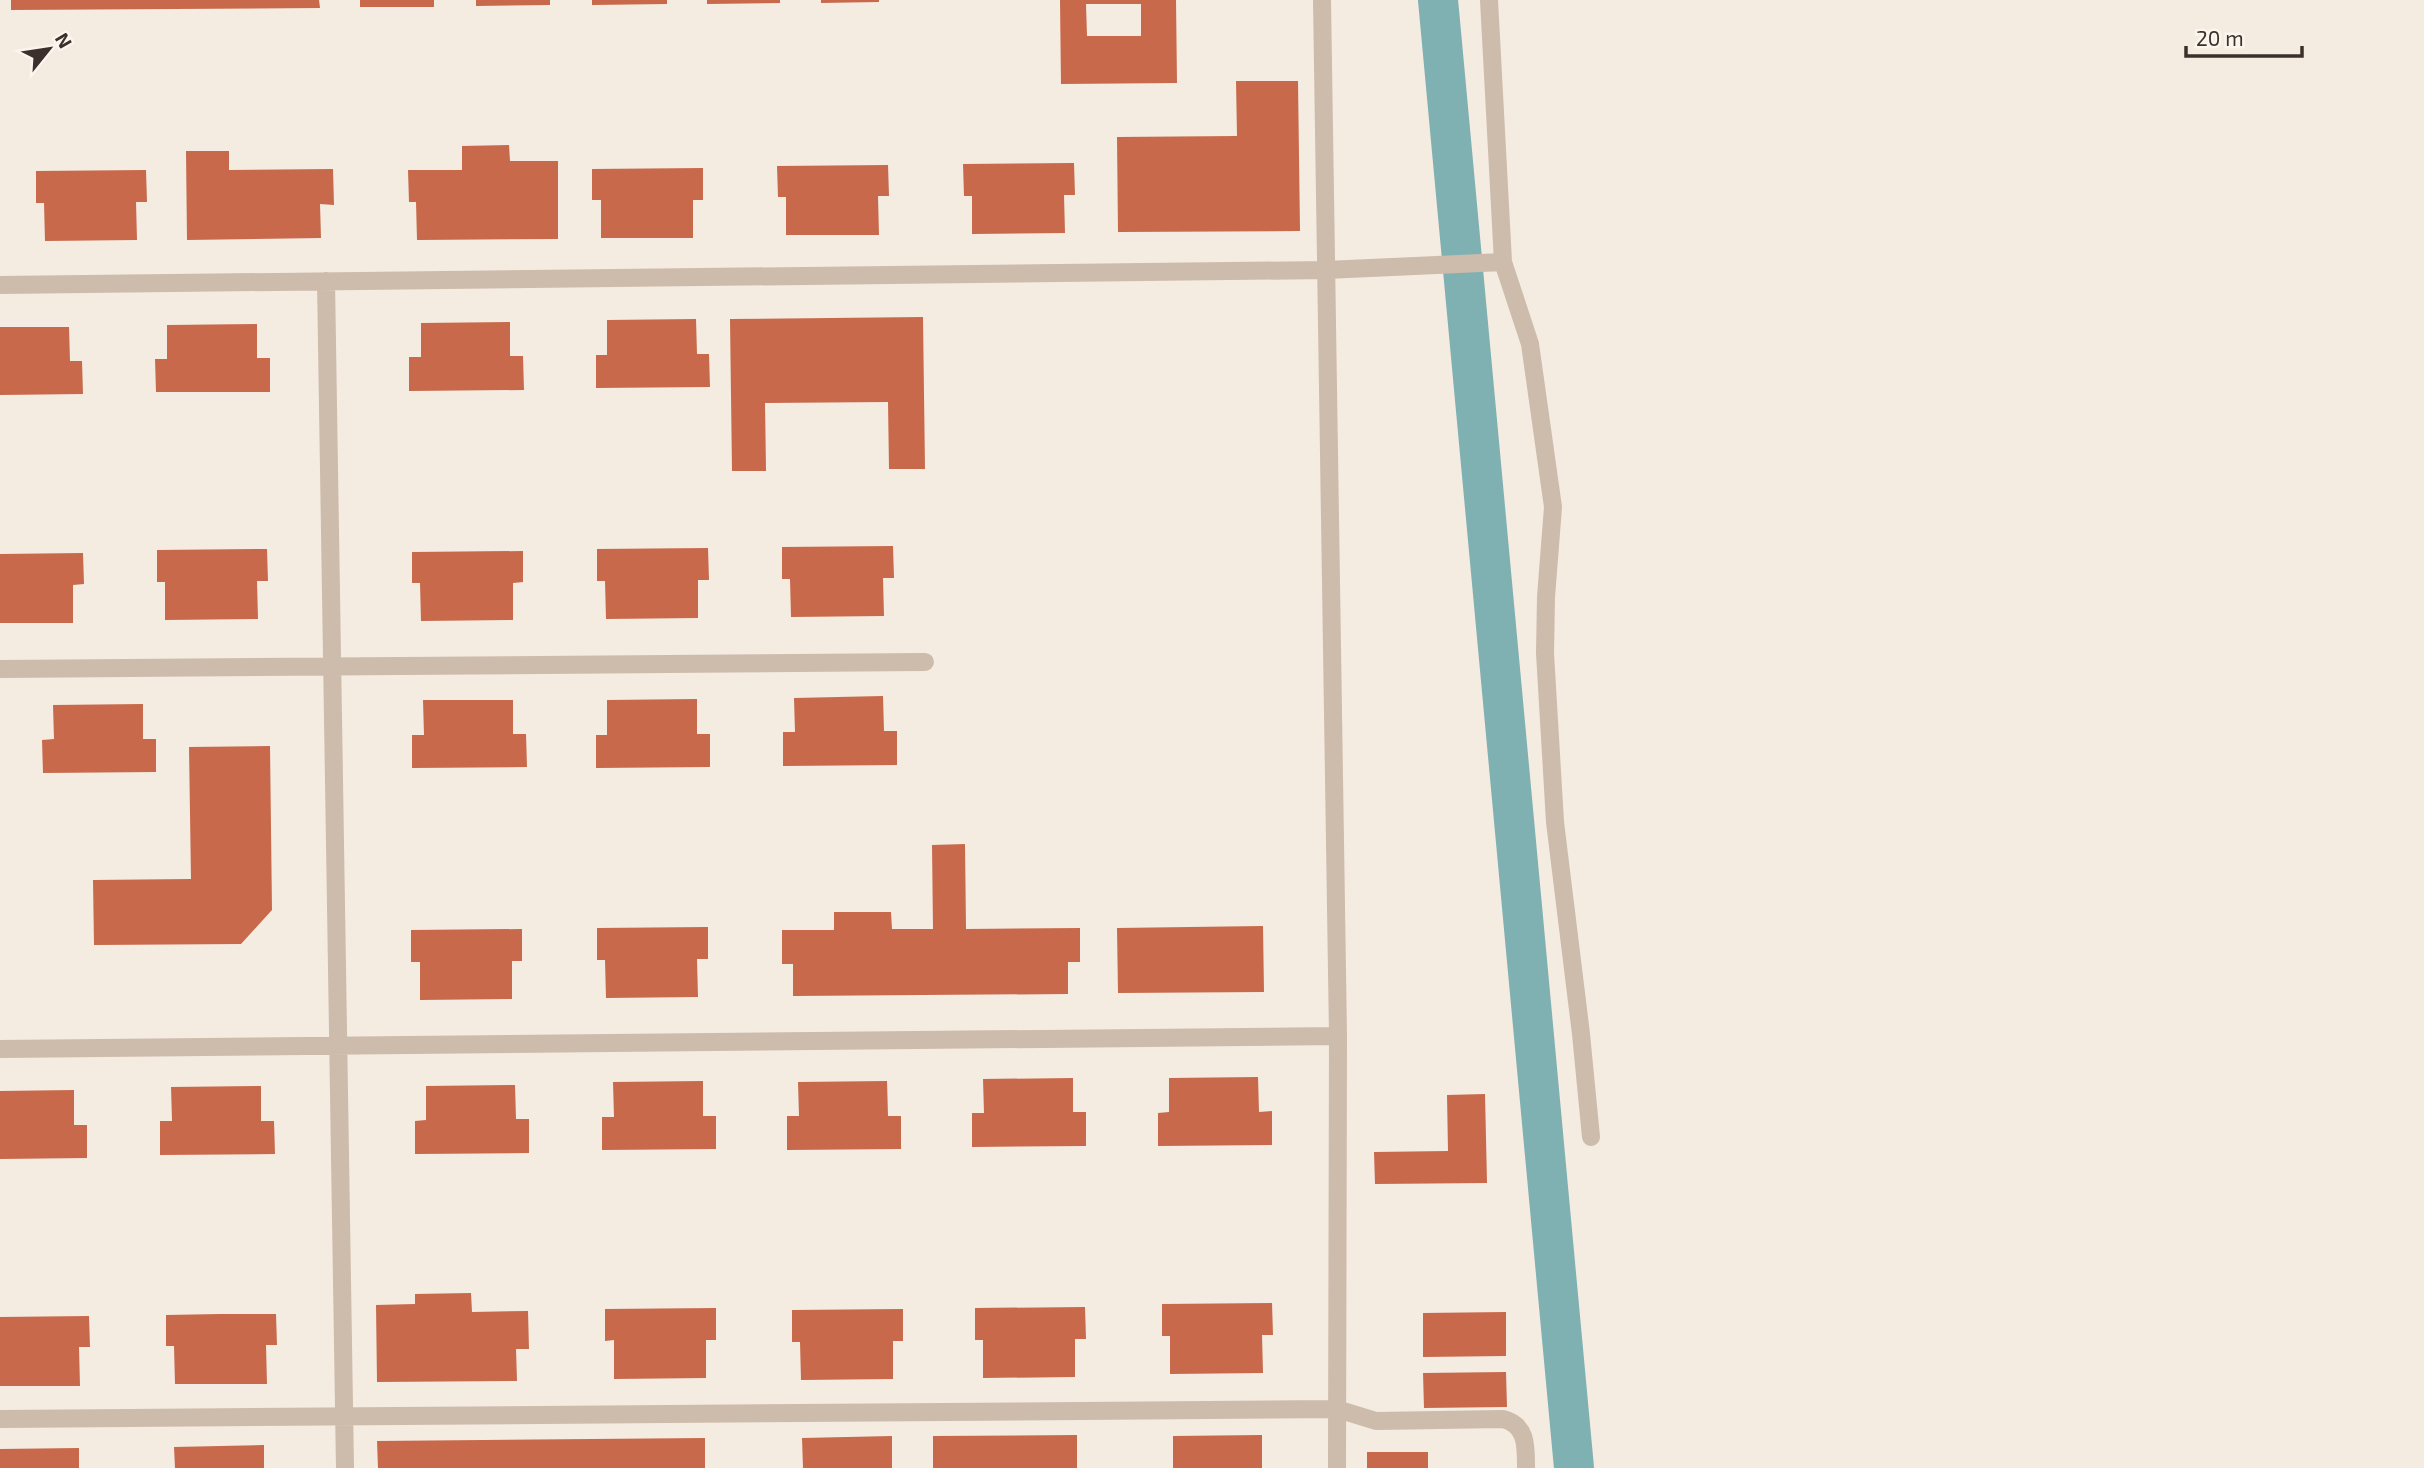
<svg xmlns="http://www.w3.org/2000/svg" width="2424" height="1468" viewBox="0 0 2424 1468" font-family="'Exo 2',sans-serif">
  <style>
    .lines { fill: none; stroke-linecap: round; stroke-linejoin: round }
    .canal { stroke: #7fb0b2; stroke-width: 40 }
    .building { fill: #c8694b; fill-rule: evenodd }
    .lane { stroke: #cdbbac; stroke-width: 18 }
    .street { stroke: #cdbbac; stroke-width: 18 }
  </style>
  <rect width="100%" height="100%" fill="#f4ebe1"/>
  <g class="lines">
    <path class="canal" d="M1438,0L1574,1468"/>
  </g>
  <path class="building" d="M11,0H319L320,8L11,10Z
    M360,0H434V7H360Z
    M476,0H550V5L476,6Z
    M592,0H667V4L592,5Z
    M707,0H780V3L707,4Z
    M821,0H879V2L821,3Z
    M1060,0H1176L1177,83L1061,84ZM1086,4H1141V36H1087Z
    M1236,81H1298L1300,231L1118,232L1117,137L1237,136Z
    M509,145L510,161H558V239L417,240L416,202H409L408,170H462V146Z
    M186,151H229V170L333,169L334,205L320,204L321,238L187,240Z
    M1074,163L1075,195H1064L1065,233L972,234V196H964L963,164Z
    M888,165L889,196H878L879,235H786V197H778L777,166Z
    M703,168V200H693V238H601V200H592V169Z
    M146,170L147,202H136L137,240L45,241L44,203H36V171Z
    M923,317L925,469H889L888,402L765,403L766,471H732L730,319Z
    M696,319L697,354H709L710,387L596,388V355H607V320Z
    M510,322V356H523L524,390L409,391V357H421V323Z
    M257,324V358H270V392H156L155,359H167V325Z
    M0,327H69L70,361H82L83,394L0,395Z
    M893,546L894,578H883L884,616L791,617L790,579H782V547Z
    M708,548L709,580H698V618L606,619L605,581H597V549Z
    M267,549L268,581H257L258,619L165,620V582H157V550Z
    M523,551V582L513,583V620L421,621L420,583H412V552Z
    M83,553L84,584L73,585V623H0V554Z
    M883,696L884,731H897V765L783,766V732H795L794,698Z
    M697,699V734H710V767L596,768V735H607V700Z
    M423,700H513V734H526L527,767L412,768V735H424Z
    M143,704V739H156V772L43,773L42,740L54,739L53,705Z
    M270,746L272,910L241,944L94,945L93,880L191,879L189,747Z
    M965,844L966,929L1080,928V962H1068V994L793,996V964H782V930H834V912H891L892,929H933L932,845Z
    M1263,926L1264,992L1118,993L1117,928Z
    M708,927V959H697L698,997L606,998L605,960H597V928Z
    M522,929V961H512V999L420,1000V962H411V930Z
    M1258,1077L1259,1112L1272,1111V1145L1158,1146V1113L1169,1112V1078Z
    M1073,1078V1112H1086V1146L972,1147V1113H984L983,1079Z
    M703,1081V1116H716V1149L602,1150V1117H614L613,1082Z
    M887,1081L888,1116H901V1149L787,1150V1116H799L798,1082Z
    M515,1085L516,1119H529V1153L415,1154V1121L426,1120V1086Z
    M261,1086V1121H274L275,1154L160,1155V1121H172L171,1087Z
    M74,1090V1125H87V1158L0,1159V1091Z
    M1485,1094L1487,1183L1375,1184L1374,1152L1448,1151L1447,1095Z
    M471,1293L472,1312L528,1311L529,1349H516L517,1381L377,1382L376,1305L415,1304V1294Z
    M1272,1303L1273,1335H1262L1263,1373L1170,1374V1336H1162V1304Z
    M1085,1307L1086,1339H1075V1377L983,1378V1340H975V1308Z
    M716,1308V1340H706V1378L614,1379V1340L605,1341V1309Z
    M903,1309V1341H893V1379L801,1380L800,1342H792V1310Z
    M1506,1312V1356L1423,1357V1313Z
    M220,1314H276L277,1345H266L267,1384H175L174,1346H166V1315Z
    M89,1316L90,1347H79L80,1386H0V1317Z
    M1506,1372L1507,1407L1424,1408L1423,1373Z
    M1077,1435V1468H933V1436Z
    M1262,1435V1468H1173V1436Z
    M892,1436V1468H803L802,1438Z
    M705,1438V1468H378L377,1441Z
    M264,1445V1468H175L174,1447Z
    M79,1448V1468H0V1449Z
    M1367,1452H1428V1468H1367Z"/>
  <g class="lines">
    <path class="lane" d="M1503,262L1530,344L1553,507L1546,597L1545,653L1555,822L1581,1034L1591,1137
      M1326,270L1503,262L1489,0"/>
    <path class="street" d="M1322,0L1338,1036L1337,1468
      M326,281L345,1468
      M0,285L1326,270
      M0,669L925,662
      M0,1049L1338,1036
      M0,1419L1337,1409L1376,1421L1503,1419C1527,1425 1526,1446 1526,1468"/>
  </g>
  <g transform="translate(49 49) rotate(60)" stroke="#fbf5ee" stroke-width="5" paint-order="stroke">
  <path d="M0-5L12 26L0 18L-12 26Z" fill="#3b302b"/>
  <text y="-10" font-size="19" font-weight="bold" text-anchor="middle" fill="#3b302b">N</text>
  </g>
  <path d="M2186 46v10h116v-10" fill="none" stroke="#3b302b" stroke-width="3.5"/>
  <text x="2196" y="46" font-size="21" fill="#3b302b" stroke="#fbf5ee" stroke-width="5" paint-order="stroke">20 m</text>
</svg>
